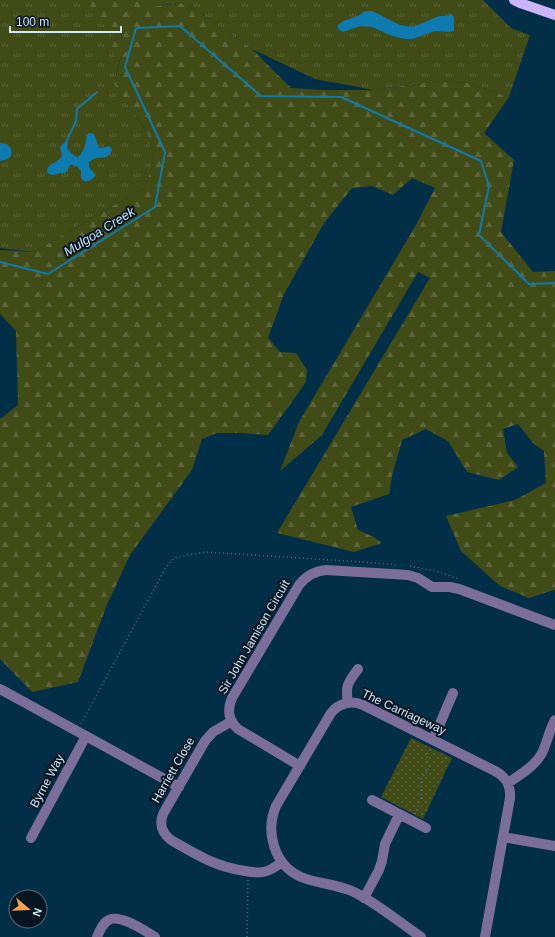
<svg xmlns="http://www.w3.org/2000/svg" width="555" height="937" viewBox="0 0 555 937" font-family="Arial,sans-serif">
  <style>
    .grass { fill: url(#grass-tufts) }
    .forest { fill: url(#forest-firs) }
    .park { fill: url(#park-dots) }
    .water { fill: #0d7ab0 }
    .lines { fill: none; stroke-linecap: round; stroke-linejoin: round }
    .stream { stroke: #0d7ab0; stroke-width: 2 }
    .path { stroke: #4a7086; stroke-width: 1.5; stroke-dasharray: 1 3; stroke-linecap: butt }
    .minor { stroke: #7c6e9a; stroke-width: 10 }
    .major { stroke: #cbb4fc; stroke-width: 10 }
    .labels { text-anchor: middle; stroke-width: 4; stroke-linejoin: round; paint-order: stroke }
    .street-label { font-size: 12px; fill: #d2e8f8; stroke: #051621 }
    .water-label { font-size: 13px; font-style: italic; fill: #cce5f7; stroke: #051621 }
  </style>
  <defs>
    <pattern id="grass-tufts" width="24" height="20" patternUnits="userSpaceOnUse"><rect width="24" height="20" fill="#414b16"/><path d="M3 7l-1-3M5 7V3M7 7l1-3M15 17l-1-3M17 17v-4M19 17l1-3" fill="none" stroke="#5c6539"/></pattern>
    <pattern id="forest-firs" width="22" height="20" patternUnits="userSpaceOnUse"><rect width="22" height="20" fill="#414b16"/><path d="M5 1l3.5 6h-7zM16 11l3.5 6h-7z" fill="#5c6539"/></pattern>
    <pattern id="park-dots" width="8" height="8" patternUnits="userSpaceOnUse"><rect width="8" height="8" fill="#414b16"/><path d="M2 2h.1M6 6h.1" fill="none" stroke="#5c6539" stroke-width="1.8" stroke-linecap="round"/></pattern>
  </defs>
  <rect width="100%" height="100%" fill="#012f48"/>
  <path class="grass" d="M0,0H483L511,28L530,35L509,97L469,83L439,81L374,90L315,79L252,49L185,3L139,7L121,55L114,84L147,132L154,156L146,187L33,252L0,248Z"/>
  <path class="forest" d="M88,0H156L155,6L185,3L252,49L291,88L323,90H374L439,81L469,83L509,97L484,133L514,160L501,232L533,272L555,271V591L554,590L529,598L500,586L461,551L446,516L515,500L546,483L544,451L534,444L518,424L503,429L507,453L518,467L499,480L467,472L448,441L426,429L402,440L392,476L389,494L351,507L358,530L374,537L382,543L354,552L277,533L430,278L418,272L322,435L280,471L299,422L416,225L435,188L412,178L393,195L372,186L352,188L324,223L284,294L268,338L280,352L296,353L307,370L306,382L268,435L241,433H217L202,439L192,470L130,555L106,607L78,682L32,692L0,659V419L18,405L16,331L0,314V250L33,252L146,187L154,156L147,132L114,84L121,56L116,57L111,46V37L114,31L111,29L105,20L94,15Z"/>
  <path class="park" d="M411,738L452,758L423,819L381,797Z"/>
  <path class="water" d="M365,11H372L400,25L413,27L439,16H445L452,14L454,18V31L450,32L435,31L413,39H405L392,36L372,27L361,26L343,32L338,29V25C345,19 349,20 357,16C360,15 362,13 365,11Z
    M90,133L94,134L99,148C102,148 105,147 109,146L111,148L112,150C109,158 105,157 98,158C94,158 92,160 89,162C88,169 92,170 96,175C93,179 89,182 84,181L81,178V171C77,167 76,164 70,165L68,169V171C63,174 68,172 62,173C55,173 53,178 47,172L48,167L61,158L62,156L60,147L65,142H68L67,148C70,152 73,156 78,157C85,151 85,144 87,135Z
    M0,143L6,144L10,147C14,157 9,159 0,161Z"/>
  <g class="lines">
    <path class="stream" d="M66,142L76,121L77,109L97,92
      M0,262L48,274L155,207L165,152L125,67L136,28L180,26L261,96L341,97L481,161L489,186L479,235L529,284L555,283"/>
    <path class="path" d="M410,566L439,572L459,579
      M81,724L165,569C169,564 171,560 177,557L206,552L363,562L397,565
      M415,814L419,804L421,798V779L427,772L429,767L427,757L431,748
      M247,937L248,879"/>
    <path class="minor" d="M0,689L179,787
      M348,703C345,685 348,683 358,669
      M232,721L213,732L205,741L163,814C159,825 162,833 171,840C195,854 216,867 245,871C251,872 258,873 263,872C271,871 276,866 282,862
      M433,740L453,693
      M300,766L238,729C228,720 227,710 232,698L299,585C306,576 315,571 326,570L408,575L418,578L432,587H450L459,589L555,625
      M508,783C520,775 535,766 542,753C547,743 549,731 555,720
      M372,800L426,828
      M503,837L555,846
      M31,838L86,736
      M364,898L379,870L382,861L385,844L399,815
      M97,937C99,932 102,925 107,921C118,912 145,931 155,937
      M421,937C399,922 378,904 354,892C337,884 318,884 301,877C274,865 265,832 276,806L331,713C339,703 351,700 363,705L495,771C506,777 511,785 510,798L485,937"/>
    <path class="major" d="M514,0L520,3L555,15"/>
  </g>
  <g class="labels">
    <g class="street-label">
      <text transform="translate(254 637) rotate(-60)" y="4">Sir John Jamison Circuit</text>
      <text transform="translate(404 712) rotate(25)" y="4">The Carriageway</text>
      <text transform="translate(173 770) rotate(-60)" y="4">Harriett Close</text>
      <text transform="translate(47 781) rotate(-62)" y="4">Byrne Way</text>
    </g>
    <g class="water-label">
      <text transform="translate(99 231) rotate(-32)" y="5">Mulgoa Creek</text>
    </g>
  </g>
  <g transform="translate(28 909) rotate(109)"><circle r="19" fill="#051621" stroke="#576a77"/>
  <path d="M0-3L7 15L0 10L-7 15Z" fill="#fa9f4f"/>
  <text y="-6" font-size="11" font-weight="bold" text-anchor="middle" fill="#d2e8f8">N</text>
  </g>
  <path d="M10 26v6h111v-6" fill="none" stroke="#d2e8f8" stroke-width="2"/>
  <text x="16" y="26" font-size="12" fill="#d2e8f8" stroke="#051621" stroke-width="3" paint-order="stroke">100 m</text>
</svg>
